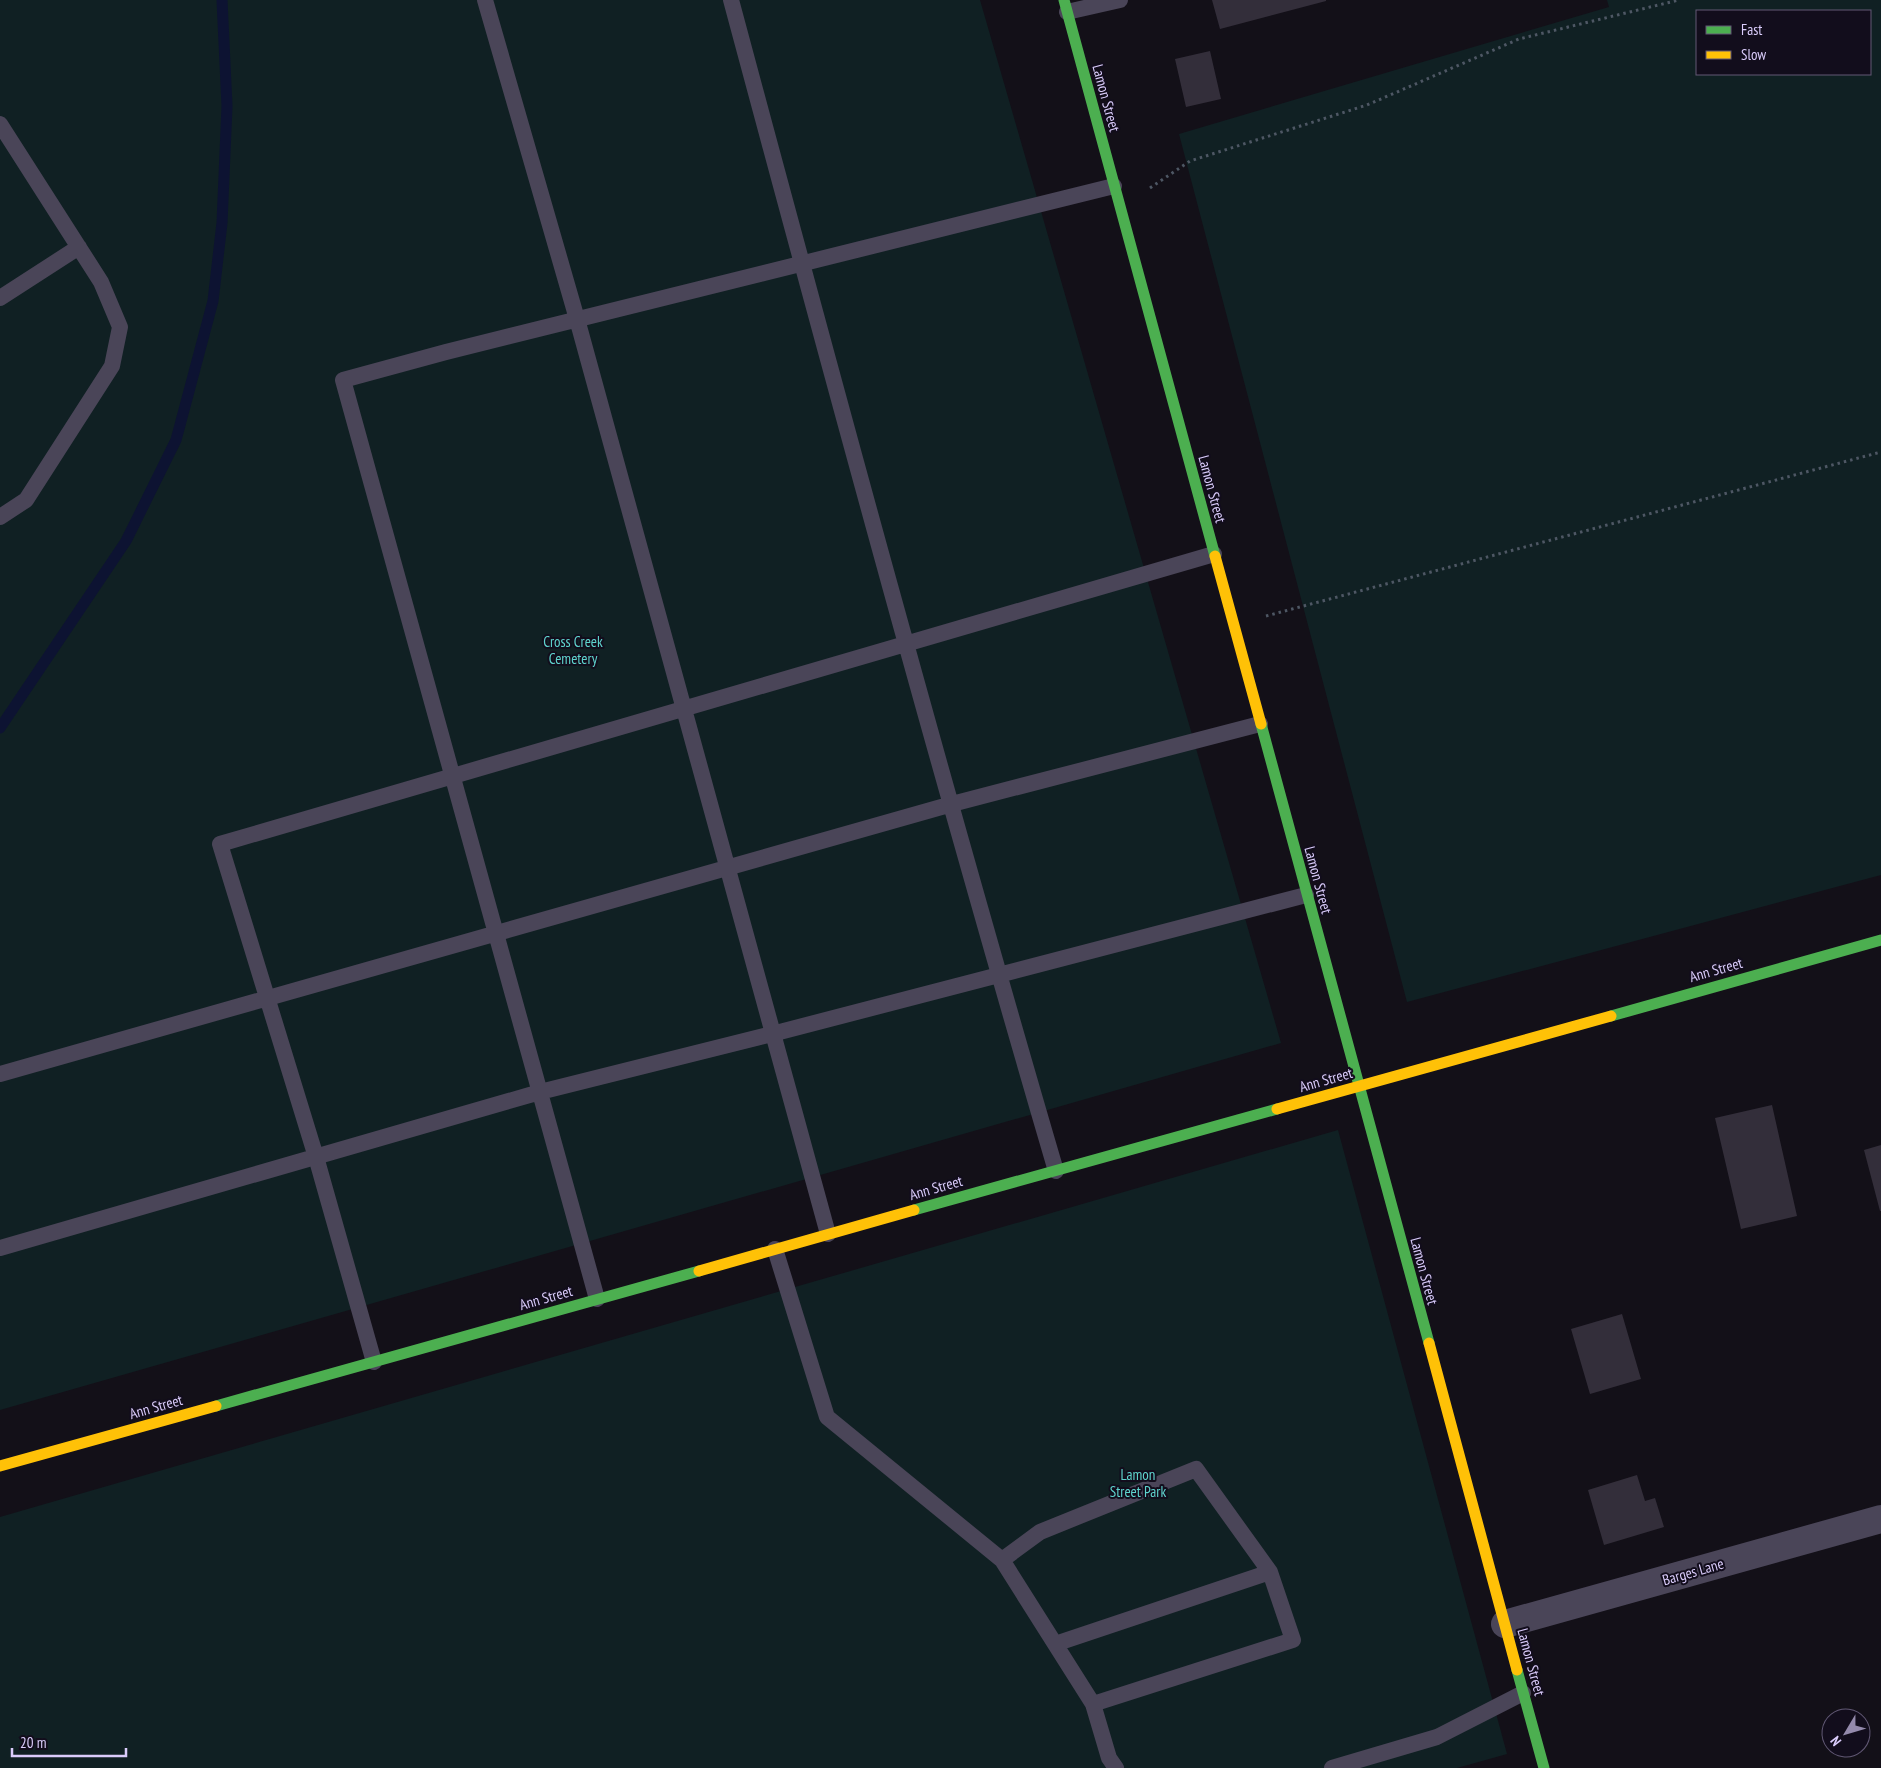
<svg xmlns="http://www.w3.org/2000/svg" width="1881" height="1768" viewBox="0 0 1881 1768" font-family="'PT Sans Narrow',sans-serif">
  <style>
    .green { fill: #102023; fill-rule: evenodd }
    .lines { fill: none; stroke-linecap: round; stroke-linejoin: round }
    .stream { stroke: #0d1332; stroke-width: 11 }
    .building { fill: #332e3a }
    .path { stroke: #4e5764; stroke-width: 3; stroke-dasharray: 2.5 4; stroke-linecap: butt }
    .lane { stroke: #4a4558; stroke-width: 16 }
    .street { stroke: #4a4558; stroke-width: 28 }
    .fast { stroke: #4caf50; stroke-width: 11 }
    .slow { stroke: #ffc107; stroke-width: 11 }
    .labels { text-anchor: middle; stroke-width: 4; stroke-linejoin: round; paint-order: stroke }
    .street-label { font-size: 15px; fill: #daccfb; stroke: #120d1c }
    .park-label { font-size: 15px; fill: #5fd4ce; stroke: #120d1c }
  </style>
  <rect width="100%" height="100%" fill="#131018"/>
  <path class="green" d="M0,0H980L1281,1043L0,1410Z
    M1607,0H1881V875L1407,1002L1179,134L1609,7ZM1697,11H1870V74H1697Z
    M1338,1130L1507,1754L1457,1768H0V1517Z"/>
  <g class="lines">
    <path class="stream" d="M0,728L126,541L176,440L213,301L222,223L227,106L222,0"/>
  </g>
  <path class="building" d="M1212,0H1326V1L1220,29Z
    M1210,51L1221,99L1186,107L1175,59Z
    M1772,1105L1797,1216L1741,1229L1715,1118Z
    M1881,1145V1211H1880L1864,1150Z
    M1622,1314L1641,1379L1590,1394L1571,1329Z
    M1637,1475L1645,1501L1655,1498L1664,1527L1604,1545L1588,1490Z"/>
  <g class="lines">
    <path class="path" d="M1150,188L1190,161L1367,105L1519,39L1679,0
      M1266,616L1881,452"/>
    <path class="lane" d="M485,0L577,319L828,1234
      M731,0C836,391 942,782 1056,1171
      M1067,12L1120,0
      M0,124L101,282L120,327L112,366L26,500L0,517
      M0,298L79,247
      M0,1074L952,804L1260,724
      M0,1248L540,1092L772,1034L1306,895
      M775,1249L827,1417L1002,1560L1093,1704
      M597,1299L343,380L446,352L1114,186
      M374,1362L316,1157L220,844L1214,554
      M1002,1560L1040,1532L1196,1469L1270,1572L1293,1640L1093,1704L1109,1758L1116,1768
      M1055,1644L1270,1572
      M1332,1768L1437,1737L1523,1693"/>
    <path class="street" d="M1505,1624L1881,1519"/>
    <path class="fast" d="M1064,0L1215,556
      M1261,724L1429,1343
      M1611,1016L1881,940
      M914,1210L1277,1109
      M216,1406L699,1271
      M1517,1670L1544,1768"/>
    <path class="slow" d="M1215,556L1261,724
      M1277,1109L1611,1016
      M699,1271L914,1210
      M1429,1343L1517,1670
      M0,1466L216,1406"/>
  </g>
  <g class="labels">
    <g class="street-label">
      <text transform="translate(1106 98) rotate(75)" y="5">Lamon Street</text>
      <text transform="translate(1212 489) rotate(75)" y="5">Lamon Street</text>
      <text transform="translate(1318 880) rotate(75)" y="5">Lamon Street</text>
      <text transform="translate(1716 970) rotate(-16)" y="5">Ann Street</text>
      <text transform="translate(1326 1080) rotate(-16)" y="5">Ann Street</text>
      <text transform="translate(936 1188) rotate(-16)" y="5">Ann Street</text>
      <text transform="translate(1424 1271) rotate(75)" y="5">Lamon Street</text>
      <text transform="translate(546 1298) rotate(-16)" y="5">Ann Street</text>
      <text transform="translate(156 1407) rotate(-16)" y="5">Ann Street</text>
      <text transform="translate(1693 1572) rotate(-16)" y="5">Barges Lane</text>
      <text transform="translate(1531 1662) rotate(75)" y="5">Lamon Street</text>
    </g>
    <g class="park-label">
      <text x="573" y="647">Cross Creek<tspan x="573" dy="17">Cemetery</tspan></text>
      <text x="1138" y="1480">Lamon<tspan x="1138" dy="17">Street Park</tspan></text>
    </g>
  </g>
  <rect x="1696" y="10" width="175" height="65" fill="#120d1c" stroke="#625975"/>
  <rect x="1706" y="26" width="25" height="8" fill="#4caf50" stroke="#625975"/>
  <text x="1741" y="35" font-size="15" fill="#daccfb">Fast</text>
  <rect x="1706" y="51" width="25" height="8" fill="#ffc107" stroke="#625975"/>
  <text x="1741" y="60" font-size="15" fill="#daccfb">Slow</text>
  <g transform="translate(1846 1733) rotate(232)"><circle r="24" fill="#120d1c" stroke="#625975"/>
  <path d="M0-4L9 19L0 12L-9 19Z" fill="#948aac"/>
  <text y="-8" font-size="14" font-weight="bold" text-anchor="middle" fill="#daccfb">N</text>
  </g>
  <path d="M12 1748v8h114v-8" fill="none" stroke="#daccfb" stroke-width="2.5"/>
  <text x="20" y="1748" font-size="15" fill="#daccfb" stroke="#120d1c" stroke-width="4" paint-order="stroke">20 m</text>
</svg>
